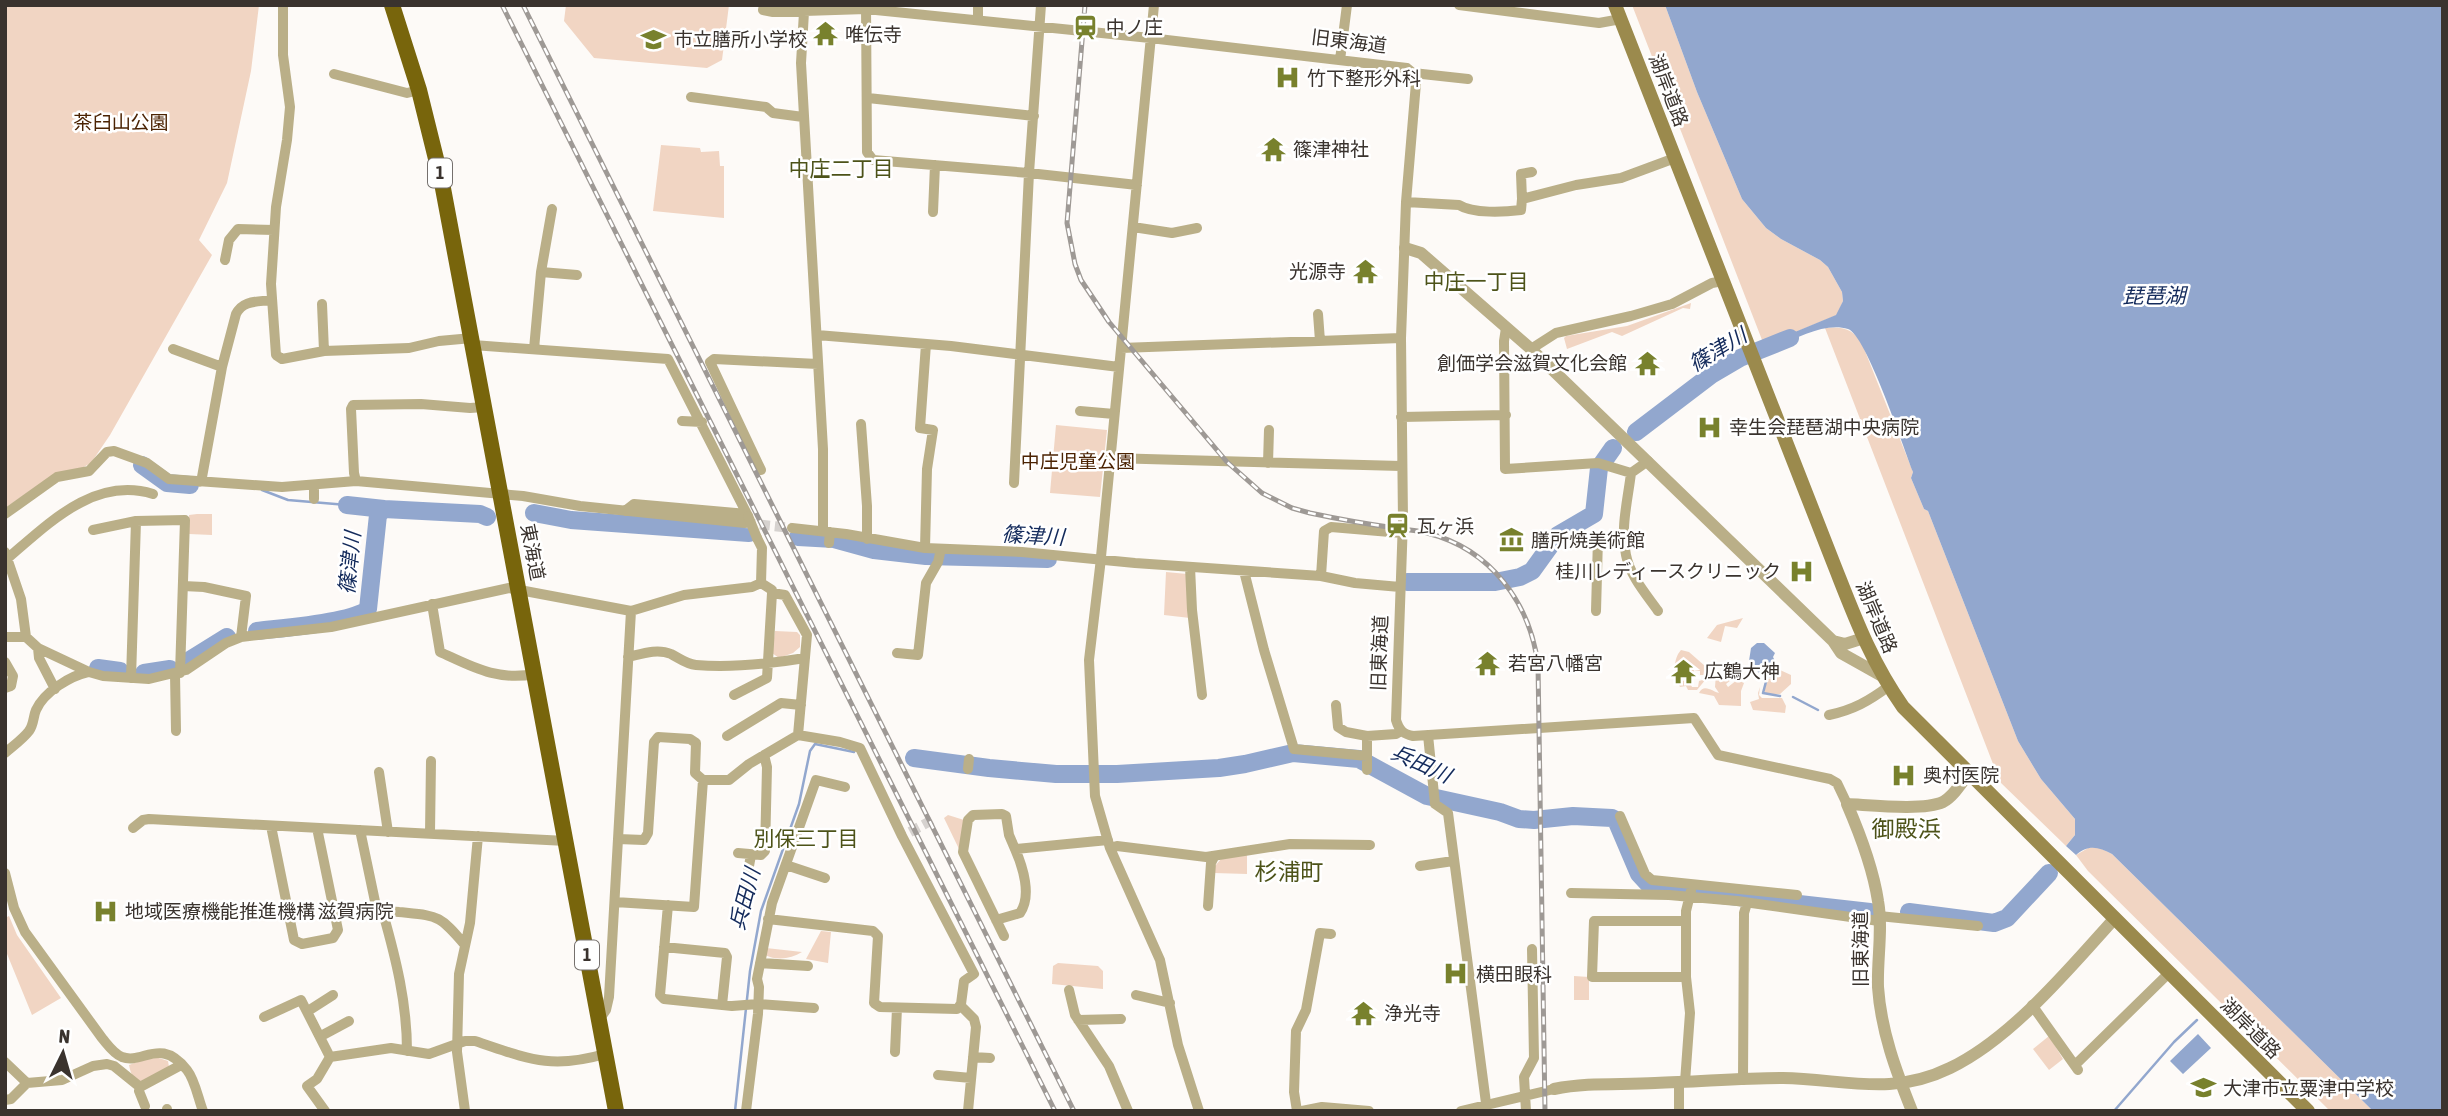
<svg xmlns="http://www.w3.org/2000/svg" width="2448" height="1116" viewBox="0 0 2448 1116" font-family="'Asap Condensed','Noto Sans JP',sans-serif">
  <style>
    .green { fill: #f1d5c3 }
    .water { fill: #92a7ce }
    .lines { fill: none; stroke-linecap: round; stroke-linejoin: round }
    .stream { stroke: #92a7ce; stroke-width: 2.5 }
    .river { stroke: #92a7ce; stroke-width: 18 }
    .minor-tunnel { stroke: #d6d2cf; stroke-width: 10; stroke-dasharray: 10 5; stroke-linecap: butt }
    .minor { stroke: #baaf88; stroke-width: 10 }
    .tertiary { stroke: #baaf88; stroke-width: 12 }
    .secondary { stroke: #9b8a4d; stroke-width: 14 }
    .trunk { stroke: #78650c; stroke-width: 16 }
    .rail-casing { stroke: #9e9995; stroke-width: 5 }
    .rail { stroke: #fff; stroke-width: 2.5; stroke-dasharray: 8; stroke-linecap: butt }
    .minor-bridge { stroke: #baaf88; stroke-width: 10 }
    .labels { text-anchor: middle; stroke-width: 5; stroke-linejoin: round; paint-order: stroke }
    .shield { fill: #fff; stroke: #75706d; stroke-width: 2 }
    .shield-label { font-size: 18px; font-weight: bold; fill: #3a332e }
    .poi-label { font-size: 19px; fill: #3a332e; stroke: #fff; text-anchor: start }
    .street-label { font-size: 19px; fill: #3a332e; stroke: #fff }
    .park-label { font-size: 19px; fill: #4b2303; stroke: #fff }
    .neighbourhood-label { font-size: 21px; fill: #4d5319; stroke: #fff }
    .water-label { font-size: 21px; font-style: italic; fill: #132a5b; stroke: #fff }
    .quarter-label { font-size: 23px; fill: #4d5319; stroke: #fff }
  </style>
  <rect width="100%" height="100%" fill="#fdfaf7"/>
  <path class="green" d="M5,5H259L251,71L227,183L199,240L212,255L110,435L91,463L80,469L55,474L5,508Z
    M566,5H729L722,60L707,68L594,58L564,21Z
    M1632,5H1665L1697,92L1742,199L1766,228L1781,239L1820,260L1828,267L1842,292L1843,301L1837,315L1764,345Z
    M661,145L700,148L701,152L719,151L720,166H724V218L653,211Z
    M1691,303L1690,309L1683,308L1622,336L1612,332L1567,349L1564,338L1566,336L1627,326Z
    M1825,328C1844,326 1854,329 1863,346L1913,472L1911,478L1924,509L1928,511L2018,741L2041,779L2075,819V835L2066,846L2000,782Z
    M1056,425L1107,430L1100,497L1050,493Z
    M197,514H212V535L189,534V515Z
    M1166,572L1187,574L1190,618L1164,615Z
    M1743,618L1737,628L1725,626L1721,642L1707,638L1717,625Z
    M775,631L797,632L800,635V647L793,653L779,658L772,653Z
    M1681,650L1689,652L1705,666L1706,675H1700V671L1694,670L1693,677L1690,680V668H1682V680L1691,685L1692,687H1698L1699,681L1706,679L1697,690H1688L1686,686L1680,687C1674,676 1672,660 1681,650Z
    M1780,670L1791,675V684L1780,694H1767L1764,691L1768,679L1773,678Z
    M1718,671L1723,675H1731V680L1726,684L1728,687L1737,680L1744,683L1741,691V706L1719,705L1714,696L1699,693C1704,683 1713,692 1719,693L1715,687L1716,674Z
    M1760,687L1759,695L1762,698H1782L1786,706L1785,713L1753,710L1750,702L1759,699L1758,693Z
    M948,815L964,820L959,849L944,818Z
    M2090,847L2100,848L2112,854L2373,1111H2330L2088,871L2076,855Z
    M1247,855V874L1214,873L1215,866L1221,859Z
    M9,916L17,935L61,998L32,1015L5,949V918Z
    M821,931L831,932L828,963L806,959Z
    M766,948L802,952C791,959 777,961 765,955Z
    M1058,963L1098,966L1103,971V989L1052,984L1053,966Z
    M1574,976L1589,977V1000H1574Z
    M2049,1036L2063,1059L2049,1070L2033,1049Z
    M153,1056L168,1061L169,1067L144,1082C133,1080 131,1075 129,1065Z"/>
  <path class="water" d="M1665,5H2443V1111H2373L2112,854C2099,847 2088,844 2076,855L2066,846L2075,835V819L2041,779L2018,741L1928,511L1924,509L1911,478L1913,472C1904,449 1866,334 1848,329C1824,321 1792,341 1770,349L1768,343L1836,315L1843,301L1842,292L1828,267L1820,260L1781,239L1766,228L1742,199L1697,92Z
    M1757,643H1764L1775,653L1773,657L1778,667V672L1773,678C1761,677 1755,670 1749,661L1751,648Z
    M2198,1034L2211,1048L2183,1074L2170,1061Z"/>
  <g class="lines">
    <path class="stream" d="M262,490L288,500L347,505
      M1767,678L1763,693L1780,696
      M1793,697L1818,710
      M735,1111L750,971L761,911L799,804L810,751L815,744L854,752
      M2114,1111L2174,1042L2197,1020"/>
    <path class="river" d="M1636,432L1711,375L1740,358L1790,338
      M142,465L167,483L190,485
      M347,505L384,509
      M534,513L571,520L749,533
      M798,537L834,539L874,550L926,556L1048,559
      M1407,582H1495L1520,577L1532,571L1558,535L1594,514L1599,468L1613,448
      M257,631C281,628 352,623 368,609L378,515L384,509L480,514L487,517
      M190,660L227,637
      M98,668L120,671
      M144,673L170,669
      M914,758L989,768L1056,774H1117L1219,768L1245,764L1293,753L1359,759L1427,796L1500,812L1519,819L1534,820L1573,816L1612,818L1616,820L1639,874L1651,887L1870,912
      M1909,912L1994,923L2007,918L2049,873"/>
    <path class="minor-tunnel" d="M745,523L792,528
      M910,832L936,818"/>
    <path class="minor" d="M283,5V55L290,107L287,140L276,207L271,284L276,355L282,359L324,351L409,348L439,341L472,338
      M764,5L763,10L773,12L866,9L1150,38L1407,68L1413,73L1416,83L1406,202L1401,338L1403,520L1396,720C1399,730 1403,734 1413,736L1694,718L1718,755L1830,779L1837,783L1847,804
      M866,5L867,152L873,160L1029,173L1137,185
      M1154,5L1100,567L1089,660L1095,796L1110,848L1160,960L1178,1045L1199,1111
      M1459,5L1599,23L1621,19
      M804,12L801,63L823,449V531
      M978,20V5
      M1340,60L1347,5
      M1413,73L1468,79
      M334,74L407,93L419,90
      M691,97L766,107L773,113L803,117
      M868,98L1034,116
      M1522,199L1521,174L1532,172
      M1406,202L1459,205C1473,214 1505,212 1521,210L1522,199L1576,185L1621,178L1675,158
      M933,212L935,165
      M1133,227L1172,233L1197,228
      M225,260L229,240L238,229L274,230
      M541,272L577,275
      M322,304L324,351
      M1318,314L1320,341
      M1506,328L1504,341L1505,469L1598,463L1631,473
      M817,335L951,346L1119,367
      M473,345L668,359L748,516
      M1121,348L1401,338
      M173,349L222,367
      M534,349L541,272L552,209
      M1531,349L1556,333L1631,316L1672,304L1712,283L1723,281
      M1080,411L1114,414
      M1401,417L1506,415
      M682,421L702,422
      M861,424L867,506V539
      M1110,458L1401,466
      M1648,461L1631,473C1628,499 1620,529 1626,555C1630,576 1646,594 1658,611
      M1268,463L1269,430
      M761,470L710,362L714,359L818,364
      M356,481L354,473L351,409L353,405L421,404L470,408L484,407
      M200,482L202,477L222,367L236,314C243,300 257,302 271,300
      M1014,483L1029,173L1041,5
      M314,485V499
      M625,511L634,504L747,514
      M5,514L57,477L89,471L107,452L114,451L147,463L169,479L282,487L356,481L523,496L580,506L745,523
      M792,528L846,534L925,548L1022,552L1135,563L1321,576L1355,583L1400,587
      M93,530L136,521
      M829,543L830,532
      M925,548L927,469L933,430L920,428L926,344
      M5,552L21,599L26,637L38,648L89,672L103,676L149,679L186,670L226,643L241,637L331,627L509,588L631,611L684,595L752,587L761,583
      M8,558C49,523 95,476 153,494
      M1190,567L1192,610L1202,695
      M1244,571L1264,650L1294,749L1367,756
      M1321,576L1324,531L1331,527L1402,533
      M183,586L204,587L246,596L241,637
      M432,604L440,652C473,667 496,681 535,674
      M1596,611L1598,538
      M5,637H26
      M38,648L39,658L55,689
      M897,653L918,655L926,583L938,562L941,549
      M628,657C641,654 657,648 671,654C679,658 686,664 696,665C733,668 769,664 805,658
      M5,662L13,676L11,686L5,688
      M175,674L176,731
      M131,678L136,521L185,520L180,673
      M734,695L767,678L772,593
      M1336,705L1338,727L1346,732L1367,736
      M1829,715C1853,710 1869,701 1889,686
      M1428,735L1435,804L1448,813L1486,1103
      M727,736L781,703L801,705
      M5,753C13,746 23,739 29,731C34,724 33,717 36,710C44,692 70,676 88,672
      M968,769L969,759
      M1367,770V736L1396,734L1401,731
      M379,772L388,832
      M1620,816L1645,874L1652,880L1797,895
      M271,826L294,940L302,944L333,938L338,930L317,828
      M133,828L143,820L149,819L566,841
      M360,830L377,911C385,914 391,911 399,912C438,916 439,914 465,945
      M430,833L431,761
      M618,839L644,840L648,833L654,742L658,737L690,739L696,743L695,773L703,780H729L749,764L798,735L807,635L785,595L772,593V590L761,583L762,548L757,538
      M1110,848L1117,846L1206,857L1290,844L1370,845
      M738,853L761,855L765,851L767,767L764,755
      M786,865L825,878
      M1420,866L1453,861
      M5,873L14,908L25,932L102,1038C108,1045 113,1053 122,1057C143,1065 160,1036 187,1070C195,1080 198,1098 203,1111
      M1571,893L1669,895L1737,901L1879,921
      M615,902L694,907L703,780
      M668,905L660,995L664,999L732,1006L758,1004L814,1008
      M1208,906L1211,863L1214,857
      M383,913C396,959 407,1003 407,1051
      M740,915L751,855
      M1879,916L1978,926
      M768,919L873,931L878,936L874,1003L880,1007L957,1009L961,1004L964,981L974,974L902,836L860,748L840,742L798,735
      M996,920L1020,913C1032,896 1023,867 1015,849
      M1004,936L963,852L968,820L973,815L1002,814L1006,816L1009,835L1015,849L1108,840
      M664,947L725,953L727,957L722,1005
      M760,963L808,966
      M1686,977H1592L1594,921H1686
      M1069,990L1075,1015L1109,1066L1128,1111
      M1136,995L1170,1003
      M960,1005L974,1019L976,1027L968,1111
      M2032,1005L2078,1070
      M308,1011L333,995
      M264,1017L301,1000L330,1057
      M599,1020L606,1010L609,997L631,611
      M1078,1020L1121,1019
      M321,1036L349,1021
      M895,1052L897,1008
      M973,1057L990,1058
      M5,1062L27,1083L62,1080L93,1066L107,1064L114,1066L140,1087L181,1065
      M2075,1065L2169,973
      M938,1075L971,1078
      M1743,1080L1744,913L1747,903
      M1685,1082L1690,1013L1686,977V911L1691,891
      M140,1087L139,1091L145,1106
      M5,1100L11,1099L27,1083
      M167,1109V1111
      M325,1111L307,1086L317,1079L330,1057L391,1048L429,1054L465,1041H475C527,1058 549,1070 605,1054
      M465,1111L457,1052L459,974L470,923L478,836
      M746,1111L758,1014L759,987L757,979L772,903L816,780L845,787
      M1297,1111L1294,1092L1296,1031L1306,1010L1320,933L1331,934
      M1302,1111L1322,1107L1369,1111
      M1461,1111L1554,1089
      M1526,1111L1524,1077L1534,1058L1532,949
      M1679,1111V1082"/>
    <path class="tertiary" d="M1405,248L1421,253L1531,349L1833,641L1845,644L1864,638
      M1833,641L1841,653L1882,676
      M1554,1089C1588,1082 1621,1085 1655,1083C1698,1082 1740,1078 1783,1078C1844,1079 1891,1097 1950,1068C2011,1039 2070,968 2115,918
      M1912,1111C1896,1071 1881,1031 1878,987C1877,959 1883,929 1878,901C1873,868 1860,834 1847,804C1870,805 1924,811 1943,802C1954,796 1962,782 1969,773"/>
    <path class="secondary" d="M1615,5L1833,562C1854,615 1870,660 1903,707L2308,1111"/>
    <path class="trunk" d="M392,5L419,90L442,183L616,1111"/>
    <defs>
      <path id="rail" d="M502,5L1055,1111
        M523,5L1074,1111
        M1085,5L1067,223L1075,264L1081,280L1109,322L1227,462L1262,493L1292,508L1310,513C1338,519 1367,524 1395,528C1406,530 1417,530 1427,533C1491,549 1530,603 1538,665L1545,1111"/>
    </defs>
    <use href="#rail" class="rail-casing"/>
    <use href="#rail" class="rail"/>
    <path class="minor-bridge" d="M748,516L757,538"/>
  </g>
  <defs>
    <symbol id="station-bare" viewBox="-9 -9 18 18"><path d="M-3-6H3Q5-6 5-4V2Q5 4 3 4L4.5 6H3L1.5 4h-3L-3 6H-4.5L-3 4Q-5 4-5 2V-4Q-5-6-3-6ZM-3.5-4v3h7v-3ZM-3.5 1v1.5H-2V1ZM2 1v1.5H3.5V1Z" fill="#78812d" stroke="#fff" stroke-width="2.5" paint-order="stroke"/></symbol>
    <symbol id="temple-bare" viewBox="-9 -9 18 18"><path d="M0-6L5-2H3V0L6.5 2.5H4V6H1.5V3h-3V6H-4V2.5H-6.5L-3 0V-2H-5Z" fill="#78812d" stroke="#fff" stroke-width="2.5" paint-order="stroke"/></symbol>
    <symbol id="school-bare" viewBox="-9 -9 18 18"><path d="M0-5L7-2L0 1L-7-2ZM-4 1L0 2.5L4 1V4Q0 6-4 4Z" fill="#78812d" stroke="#fff" stroke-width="2.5" paint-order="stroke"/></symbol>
    <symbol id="hospital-bare" viewBox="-9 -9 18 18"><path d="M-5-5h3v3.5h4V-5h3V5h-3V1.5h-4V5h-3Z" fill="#78812d" stroke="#fff" stroke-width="2.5" paint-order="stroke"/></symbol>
    <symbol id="museum-bare" viewBox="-9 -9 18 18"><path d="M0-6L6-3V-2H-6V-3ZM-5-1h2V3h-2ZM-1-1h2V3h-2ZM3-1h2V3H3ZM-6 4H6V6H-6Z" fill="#78812d" stroke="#fff" stroke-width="2.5" paint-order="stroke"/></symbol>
  </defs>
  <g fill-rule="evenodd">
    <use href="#station-bare" x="1068" y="10" width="35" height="35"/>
    <use href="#temple-bare" x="808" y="16" width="35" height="35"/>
    <use href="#school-bare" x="636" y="22" width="35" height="35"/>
    <use href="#hospital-bare" x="1270" y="60" width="35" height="35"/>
    <use href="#temple-bare" x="1256" y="132" width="35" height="35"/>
    <use href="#temple-bare" x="1348" y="254" width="35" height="35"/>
    <use href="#temple-bare" x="1630" y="346" width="35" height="35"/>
    <use href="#hospital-bare" x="1692" y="410" width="35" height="35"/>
    <use href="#station-bare" x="1380" y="508" width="35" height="35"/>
    <use href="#museum-bare" x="1494" y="522" width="35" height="35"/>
    <use href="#hospital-bare" x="1784" y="554" width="35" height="35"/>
    <use href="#temple-bare" x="1470" y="646" width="35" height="35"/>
    <use href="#temple-bare" x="1666" y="654" width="35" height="35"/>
    <use href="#hospital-bare" x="1886" y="758" width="35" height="35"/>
    <use href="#hospital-bare" x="88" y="894" width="35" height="35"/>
    <use href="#hospital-bare" x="1438" y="956" width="35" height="35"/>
    <use href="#temple-bare" x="1346" y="996" width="35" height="35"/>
    <use href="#school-bare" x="2186" y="1070" width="35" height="35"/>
  </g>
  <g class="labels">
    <g class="shield">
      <rect x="428" y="158.5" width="24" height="29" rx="5"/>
      <rect x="575" y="940.5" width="24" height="29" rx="5"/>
    </g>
    <g class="shield-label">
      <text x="440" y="179">1</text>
      <text x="587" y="961">1</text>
    </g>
    <g class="poi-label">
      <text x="1106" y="34">中ノ庄</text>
      <text x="845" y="41">唯伝寺</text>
      <text x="674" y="46">市立膳所小学校</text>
      <text x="1307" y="85">竹下整形外科</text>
      <text x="1293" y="156">篠津神社</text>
      <text x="1346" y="278" text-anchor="end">光源寺</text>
      <text x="1627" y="370" text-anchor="end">創価学会滋賀文化会館</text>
      <text x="1729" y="434">幸生会琵琶湖中央病院</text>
      <text x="1417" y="533">瓦ヶ浜</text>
      <text x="1531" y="547">膳所焼美術館</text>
      <text x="1781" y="578" text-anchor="end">桂川レディースクリニック</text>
      <text x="1508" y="670">若宮八幡宮</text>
      <text x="1704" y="678">広鶴大神</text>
      <text x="1923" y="782">奥村医院</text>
      <text x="125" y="918">地域医療機能推進機構 滋賀病院</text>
      <text x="1476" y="981">横田眼科</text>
      <text x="1384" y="1020">浄光寺</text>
      <text x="2223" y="1095">大津市立粟津中学校</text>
    </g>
    <g class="street-label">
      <text transform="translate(1349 41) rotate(7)" y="7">旧東海道</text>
      <text transform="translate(1669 90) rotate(69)" y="7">湖岸道路</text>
      <text transform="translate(533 552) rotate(79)" y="7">東海道</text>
      <text transform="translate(1877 617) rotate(67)" y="7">湖岸道路</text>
      <text transform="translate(1379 653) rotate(-88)" y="7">旧東海道</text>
      <text transform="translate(1860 949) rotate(-90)" y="7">旧東海道</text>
      <text transform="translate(2251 1028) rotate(45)" y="7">湖岸道路</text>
    </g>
    <g class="park-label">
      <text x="121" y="129">茶臼山公園</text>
      <text x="1078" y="468">中庄児童公園</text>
    </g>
    <g class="neighbourhood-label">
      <text x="841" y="176">中庄二丁目</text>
      <text x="1476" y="289">中庄一丁目</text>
      <text x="806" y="846">別保三丁目</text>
    </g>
    <g class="water-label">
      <text x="2154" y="303">琵琶湖</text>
      <text transform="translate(1718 350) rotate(-31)" y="7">篠津川</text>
      <text transform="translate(1033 536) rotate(3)" y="7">篠津川</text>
      <text transform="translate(350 563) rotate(-84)" y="7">篠津川</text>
      <text transform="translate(1421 764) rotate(24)" y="7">兵田川</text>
      <text transform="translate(745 899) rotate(-75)" y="7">兵田川</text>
    </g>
    <g class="quarter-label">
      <text x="1906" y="837">御殿浜</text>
      <text x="1289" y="880">杉浦町</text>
    </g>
  </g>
  <rect width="2448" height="1116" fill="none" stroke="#3a332e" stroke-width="14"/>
  <g transform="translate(63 1053) rotate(5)" stroke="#ffffff" stroke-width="5" paint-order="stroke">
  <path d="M0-5L12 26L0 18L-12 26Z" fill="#3a332e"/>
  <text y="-10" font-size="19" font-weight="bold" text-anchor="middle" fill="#3a332e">N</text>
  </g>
</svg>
